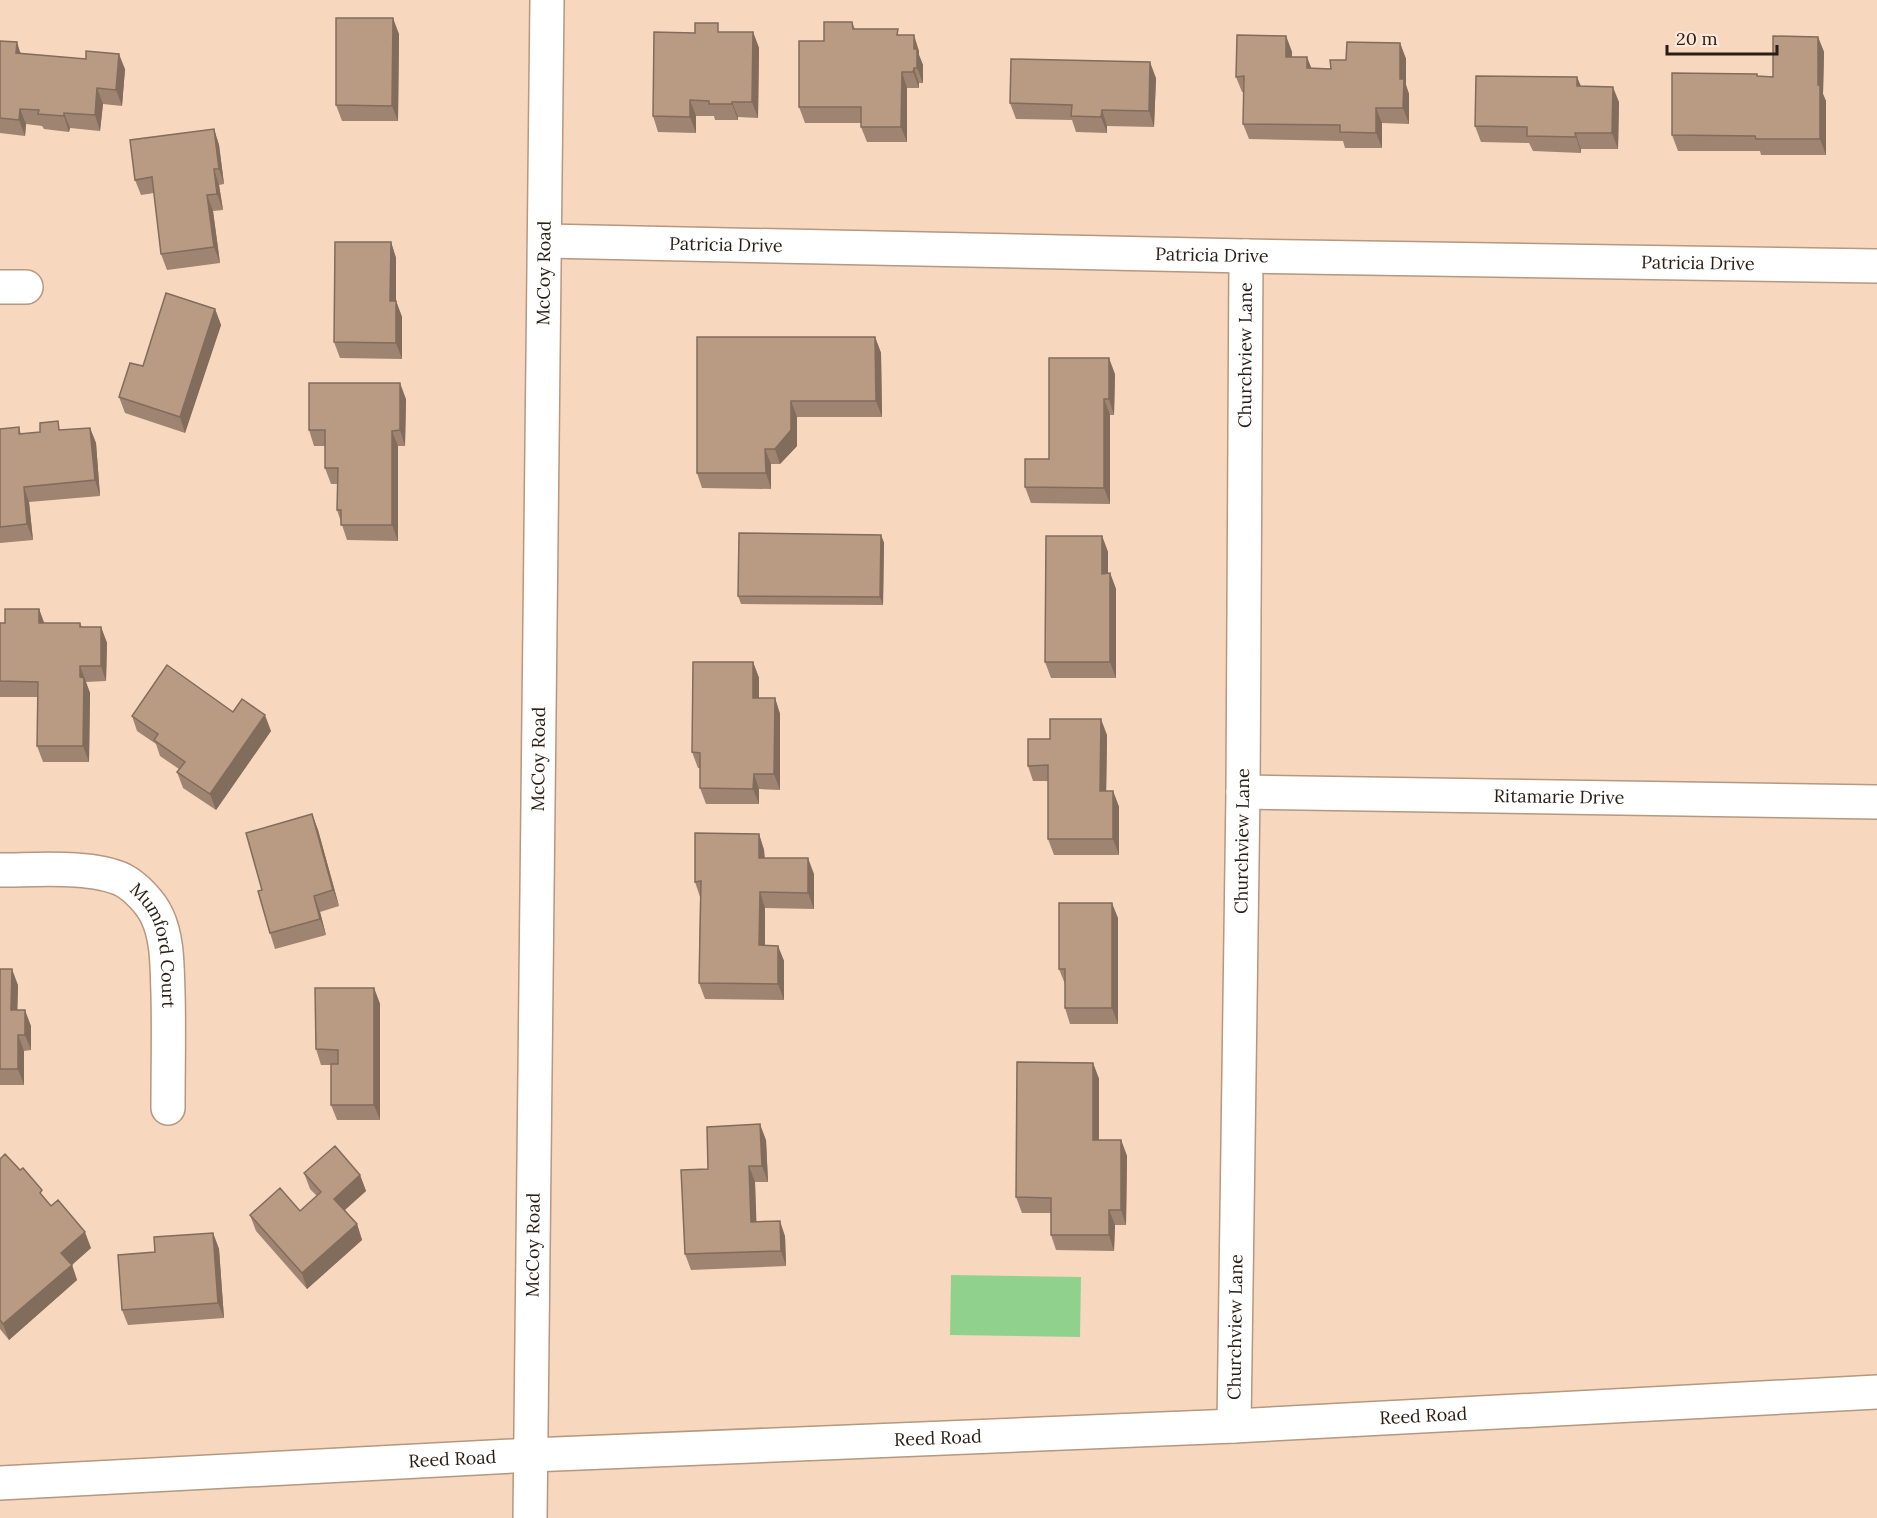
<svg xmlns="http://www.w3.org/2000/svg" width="1877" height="1518" viewBox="0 0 1877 1518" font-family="Lora,serif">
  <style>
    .pitch { fill: #91d18e }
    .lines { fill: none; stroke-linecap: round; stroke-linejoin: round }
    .minor-casing { stroke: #b69780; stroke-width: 36 }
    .major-casing { stroke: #b69780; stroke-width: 36 }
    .minor { stroke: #fff; stroke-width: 33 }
    .major { stroke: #fff; stroke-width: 33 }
    .wall { fill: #9f8471 }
    .shaded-wall { fill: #826c5c }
    .building { fill: #b99a83; stroke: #826c5c; stroke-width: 1.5 }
    .labels { text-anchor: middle; stroke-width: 4.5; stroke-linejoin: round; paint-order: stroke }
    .street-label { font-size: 18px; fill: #291d14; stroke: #fce7d9 }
  </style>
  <rect width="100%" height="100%" fill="#f8d7bf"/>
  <path class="pitch" d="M951,1275L1081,1277L1080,1337L950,1335Z"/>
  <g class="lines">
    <defs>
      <g id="minor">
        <path id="s1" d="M546,241L1246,256L1877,266"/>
        <path d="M0,287H26"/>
        <path id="s2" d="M1243,792L1877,802"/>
        <path id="s3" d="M0,870C35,870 92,865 123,880C136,887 151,903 157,916C168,939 167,968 168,993C169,1031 168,1069 168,1108"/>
        <path id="s4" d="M1234,1426L1243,792L1246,256"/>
      </g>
      <g id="major">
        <path id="s5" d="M0,1483L531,1455L1234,1426L1877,1392"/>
        <path id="s6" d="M530,1518L547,0"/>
      </g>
    </defs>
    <use href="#minor" class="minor-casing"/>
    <use href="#major" class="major-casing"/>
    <use href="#minor" class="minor"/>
    <use href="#major" class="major"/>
  </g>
  <path class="wall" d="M852,22L855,29L900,35L919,51V55L923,65V83H919V88H907V142H867L861,127V123H805L799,107Z
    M721,32H753L759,48L758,118L738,117V120H715L714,116H696V133L658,132L653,116L695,33Z
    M399,34L398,121H342L336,105Z
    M1286,36L1292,52V57L1311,68L1331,69L1346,60L1400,43L1406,59V85L1409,94V124L1382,123V148H1345L1343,141L1249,139L1243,124V92H1242L1236,77Z
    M1818,37L1824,52L1823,94L1826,101V155H1761L1760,151H1678L1672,135L1757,74L1758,76L1773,77Z
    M0,41L21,53L125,69L122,106L103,104L100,131L70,128L69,132L44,129L42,126L26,124L25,136L0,133Z
    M1577,77L1581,86L1619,102L1618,149H1581V153L1533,151L1529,143L1481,142L1475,126Z
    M1156,78L1154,127L1107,126V133L1076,132L1072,120L1016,119L1010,103Z
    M214,129L219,145L224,184L219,185L223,210L213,211L220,263L167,270L161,254L154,193L141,195L135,180Z
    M391,242L396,258V301L402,317V359L340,358L334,342Z
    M215,309L221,325L185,433L125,413L119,397L143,366Z
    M875,337L881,353L882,417H797V446L780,464H771V489L702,488L697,473Z
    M1115,374L1114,415H1110V504L1031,503L1025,487L1049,459Z
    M406,399L405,446H398V541L347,540L337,510V484H331L325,468V446H314L309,430Z
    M19,427L21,434L90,428L96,443L100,496L29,502L33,540L0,543V429Z
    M881,535L884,543L883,605L741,604L738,596Z
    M1102,536L1108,552V573H1110L1116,589V678H1051L1045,662Z
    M39,609L44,623H80L82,627H101L107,643L106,681L86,682L90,693L89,762H43L37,746L38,697H0V623H5Z
    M753,662L759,678V698H775L780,714V790L759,789V804H706L700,788V768H698L692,752Z
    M233,712L271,731L216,810L183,788L177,772L179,769L160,756L156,744L137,731L132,716Z
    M1107,735L1106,791H1113L1119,807V855H1054L1048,839V781H1033L1028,766L1050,739Z
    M312,814L318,830L339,906L320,912L326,935L275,949L270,933L262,890Z
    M759,834L764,850L765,858L814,874V909L765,908V946H778L784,961V1000L705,999L699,983L700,897L695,882Z
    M1118,918V1024H1070L1065,1008V984L1059,969Z
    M0,969L18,985L17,1010L31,1026V1050L24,1051V1085H0Z
    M374,988L380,1004V1120H337L331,1105V1065H321L316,1049Z
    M1093,1063L1099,1079V1140H1121L1127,1156L1126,1225H1115L1114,1251L1056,1250L1051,1235V1213H1022L1016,1197Z
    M766,1140L768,1182H755L756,1222L785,1236L786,1266L691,1270L685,1254L708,1169Z
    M0,1159L45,1199L91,1248L72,1265L77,1280L9,1340L0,1329Z
    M304,1173L360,1175L366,1191L345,1210L357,1224L362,1240L307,1289L256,1231L250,1215L300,1211L317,1196L310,1189Z
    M213,1233L219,1249L224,1318L128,1325L122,1310L155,1252Z"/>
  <path class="shaded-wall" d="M393,18L399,34L398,121L392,106Z
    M753,32L759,48L758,118L752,102Z
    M914,35L919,51V55L923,65V83L917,68L914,49Z
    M1286,36L1292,52L1291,72L1286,57Z
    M1818,37L1824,52L1823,94L1826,101V155L1820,139L1818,85Z
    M17,42L22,58L16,53Z
    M1400,43L1406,59V85L1409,94V124L1403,108L1400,79Z
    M119,54L125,69L122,106L116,90Z
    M1307,57L1313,72L1307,68Z
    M1150,62L1156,78L1154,127L1149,111Z
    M914,68L919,83V88L913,72Z
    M902,72L907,88V142L901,127Z
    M1577,77L1583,93L1577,86Z
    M1613,87L1619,102L1618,149L1612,133Z
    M97,88L103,104L100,131L95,115Z
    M690,100L696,116V133L690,117Z
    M732,102L738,117V120L732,104Z
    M1376,108L1382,123V148L1376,133Z
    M20,109L26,124L25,136L19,120Z
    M1102,110L1107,126V133L1101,117Z
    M64,113L70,128L69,132L64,116Z
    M214,129L219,145L224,184L219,169Z
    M1575,133L1581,149V153L1576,137Z
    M214,169L219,185L223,210L217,194Z
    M207,195L213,211L220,263L214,247Z
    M391,242L396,258V317L390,301Z
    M396,301L402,317V359L396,343Z
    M215,309L221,325L185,433L180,417Z
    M875,337L881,353L882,417L876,401Z
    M1109,358L1115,374L1114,415L1109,399Z
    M400,383L406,399L405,446L400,430Z
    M1104,399L1110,415V504L1104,488Z
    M791,401L797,417V446L780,464L775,449Z
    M90,428L96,443L100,496L95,480Z
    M392,431L398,446V541L392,525Z
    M765,449L771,464V489L766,473Z
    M24,487L29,502L33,540L27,524Z
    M881,535L884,543L883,605L880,597Z
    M1102,536L1108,552V589L1102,574Z
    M1110,573L1116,589V678L1110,662Z
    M39,609L45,625L39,623Z
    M101,627L107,643L106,681L101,666Z
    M753,662L759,678V713L753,698Z
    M80,666L90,693L89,762L83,746Z
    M775,698L780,714V790L774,774Z
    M265,715L271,731L216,810L210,794Z
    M1101,719L1107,735L1106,807L1100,791Z
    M754,774L759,789V804L753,789Z
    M1113,791L1119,807V855L1113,839Z
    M312,814L318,830L339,906L333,890Z
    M759,834L764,850L765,874L759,858Z
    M808,858L814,874V909L808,893Z
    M760,892L765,908V961L759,945Z
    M314,896L320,912L326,935L320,919Z
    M1112,903L1118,918V1024L1112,1008Z
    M778,946L784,961V1000L778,984Z
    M12,969L18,985L17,1026L11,1010Z
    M374,988L380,1004V1120L374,1105Z
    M25,1010L31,1026V1050L25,1035Z
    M18,1035L24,1051V1085L18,1069Z
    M1093,1063L1099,1079V1156L1093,1140Z
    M760,1124L766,1140L768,1182L762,1166Z
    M1121,1140L1127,1156L1126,1225L1121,1210Z
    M749,1166L755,1182L757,1237L751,1222Z
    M360,1175L366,1191L340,1214L334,1199Z
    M1109,1210L1115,1225L1114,1251L1109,1235Z
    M780,1221L785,1236L786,1266L781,1251Z
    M357,1224L362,1240L307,1289L302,1273Z
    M85,1232L91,1248L67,1269L61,1253Z
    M213,1233L219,1249L224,1318L218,1303Z
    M72,1265L77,1280L9,1340L3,1324Z"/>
  <path class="building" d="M336,18H393L392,106L336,105Z
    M824,22H852L853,29H898L897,35H914V49H917V68H914L913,72H902L901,127H861V107H799V41H824Z
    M695,23H718V32H753L752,102H732V104H709V101L690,100V117L653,116L654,32L695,33Z
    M1237,35L1286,36V57H1307V68L1331,69L1330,60H1346L1347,42L1400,43V79H1404L1403,108H1376V133L1340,132V125L1243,124L1244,76L1236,77Z
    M1773,36L1818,37V85H1820V139H1756L1755,136L1672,135V73L1757,74V76L1773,77Z
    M0,41L17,42L16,53L86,59V51L119,54L116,90L97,88L95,115L64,113V116L38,114L39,110L20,109L19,120L0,118Z
    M1011,59L1150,62L1149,111L1102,110L1101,117L1071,116L1072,105L1010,103Z
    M1476,76L1577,77V86L1613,87L1612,133H1575L1576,137L1527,136V127L1475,126Z
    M214,129L219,169H214L217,194L207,195L214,247L161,254L152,177L135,180L130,140Z
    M335,242H391L390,301H396V343L334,342Z
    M166,293L215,309L180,417L119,397L130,363L143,366Z
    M697,337H875L876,401H791V430L775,449H765L766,473H697Z
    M1049,358H1109V399H1104V488L1025,487V459H1049Z
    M309,383H400V430L392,431V525H341V510H337L338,468H325V430H309Z
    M58,421L59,430L90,428L95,480L24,487L27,524L0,527V429L19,427V434L40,432V423Z
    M739,533L881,535L880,597L738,596Z
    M1046,536H1102V574L1110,573V662H1045Z
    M5,609H39V623H80V627H101V666H80V677L84,678L83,746H37L38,682L0,681V623H5Z
    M693,662H753V698H775L774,774H754L753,789L700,788V753L692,752Z
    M167,665L233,712L242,699L265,715L210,794L177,772L185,762L154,740L158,734L132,716Z
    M1050,719H1101L1100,791H1113V839H1048V765L1028,766V739H1050Z
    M312,814L333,890L314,896L320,919L270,933L258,891L262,890L246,833Z
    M695,833L759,834V858H808V893L760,892L759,945L778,946V984L699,983L701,881L695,882Z
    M1059,903H1112V1008H1065V969H1059Z
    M0,969H12L11,1010H25V1035H18V1069H0Z
    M315,988H374V1105H331V1064H338V1050L316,1049Z
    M1017,1062L1093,1063V1140H1121V1210H1109V1235H1051V1198L1016,1197Z
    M760,1124L762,1166H749L751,1222L780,1221L781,1251L685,1254L681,1170L708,1169L707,1127Z
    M335,1146L360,1175L334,1199L357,1224L302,1273L250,1215L280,1188L300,1211L321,1192L304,1173Z
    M5,1154L20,1170L23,1168L42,1190L40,1193L51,1206L58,1200L85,1232L61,1253L72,1265L3,1324L0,1320V1159Z
    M213,1233L218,1303L122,1310L118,1255L155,1252L154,1237Z"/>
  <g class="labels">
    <g class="street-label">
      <text dy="6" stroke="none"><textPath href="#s1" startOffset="180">Patricia Drive</textPath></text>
      <text dy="6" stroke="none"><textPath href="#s1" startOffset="666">Patricia Drive</textPath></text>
      <text dy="6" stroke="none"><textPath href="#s1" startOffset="1152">Patricia Drive</textPath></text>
      <text dy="6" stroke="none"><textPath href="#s6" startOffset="1245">McCoy Road</textPath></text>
      <text dy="6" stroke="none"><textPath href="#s4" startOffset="1071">Churchview Lane</textPath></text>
      <text dy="6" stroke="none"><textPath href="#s6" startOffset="759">McCoy Road</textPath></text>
      <text dy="6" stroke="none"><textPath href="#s2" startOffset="316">Ritamarie Drive</textPath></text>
      <text dy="6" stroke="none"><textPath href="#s4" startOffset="585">Churchview Lane</textPath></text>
      <text dy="6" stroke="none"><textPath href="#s3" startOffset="202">Mumford Court</textPath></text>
      <text dy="6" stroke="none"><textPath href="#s6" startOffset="273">McCoy Road</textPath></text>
      <text dy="6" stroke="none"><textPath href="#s4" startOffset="99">Churchview Lane</textPath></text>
      <text dy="6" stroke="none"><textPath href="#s5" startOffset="1425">Reed Road</textPath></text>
      <text dy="6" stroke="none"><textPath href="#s5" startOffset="939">Reed Road</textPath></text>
      <text dy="6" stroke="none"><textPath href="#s5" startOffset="453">Reed Road</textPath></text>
    </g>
  </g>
  <path d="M1667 45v9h110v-9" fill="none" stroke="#291d14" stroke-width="3"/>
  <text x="1676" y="45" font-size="18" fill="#291d14" stroke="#fce7d9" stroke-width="4.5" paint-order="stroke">20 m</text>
</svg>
